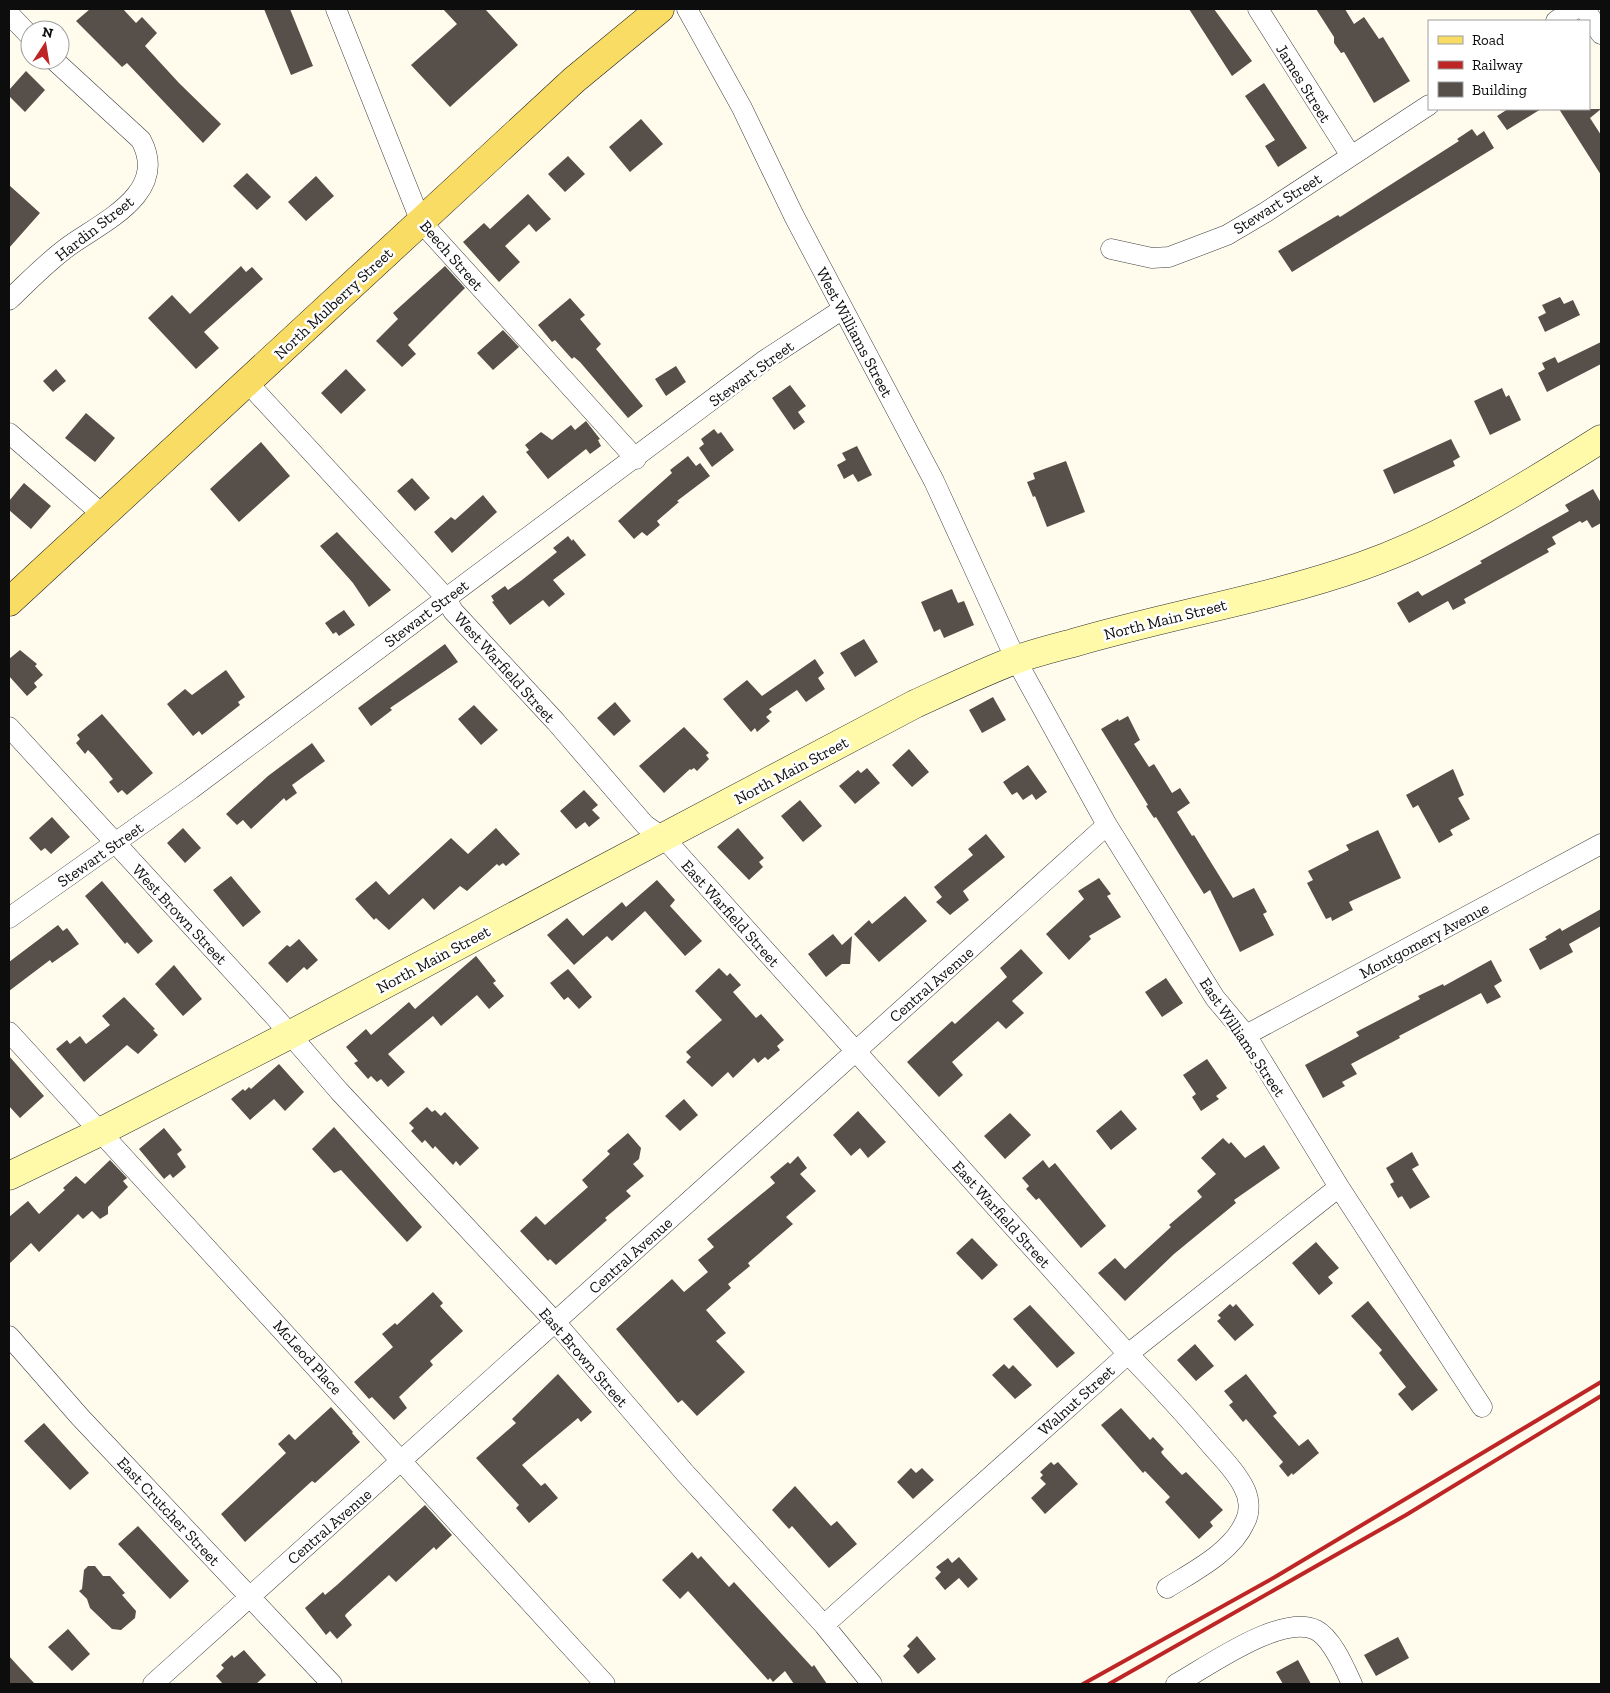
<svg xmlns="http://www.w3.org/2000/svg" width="1610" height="1693" viewBox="0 0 1610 1693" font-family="'Zilla Slab',serif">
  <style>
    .building { fill: #564f4a }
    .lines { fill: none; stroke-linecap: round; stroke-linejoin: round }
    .street-casing { stroke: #404040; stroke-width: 21 }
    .secondary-casing { stroke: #2f2f2f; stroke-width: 29 }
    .primary-casing { stroke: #1e1e1e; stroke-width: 29 }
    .street { stroke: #fff; stroke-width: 20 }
    .secondary { stroke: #fffaa9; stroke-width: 28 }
    .primary { stroke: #f9dc64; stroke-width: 28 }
    .rail { stroke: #be2525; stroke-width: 4 }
    .labels { text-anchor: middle; stroke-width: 5; stroke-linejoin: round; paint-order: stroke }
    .street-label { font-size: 16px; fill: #0d0d0d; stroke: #fff }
  </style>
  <rect width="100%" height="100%" fill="#fffcee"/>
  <path class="building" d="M90,9H123L136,23L142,17L157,33L145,46L179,83L221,124L203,143L127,63L122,67L76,21Z
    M264,9H290L313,66L291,75Z
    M443,9H485L518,45L450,107L411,65L457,24Z
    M1189,9H1214L1252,61L1232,76Z
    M1316,9H1345L1354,24L1364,17L1379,39L1383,37L1410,81L1374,103L1344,52L1341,53L1334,43V37Z
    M26,71L45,90L25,112L9,96V90Z
    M1264,83L1307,148L1278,167L1265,146L1275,140L1245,96Z
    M1508,109H1541L1507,130L1497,116Z
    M1559,109H1601L1590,118L1601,135V175Z
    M641,119L663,144L630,172L609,147Z
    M1472,129L1477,136L1484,131L1494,148L1292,272L1278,251L1338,215L1340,217L1459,141L1457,139Z
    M568,156L585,174L565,192L548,174Z
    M247,173L271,197L257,210L233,186Z
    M316,176L334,196L306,221L288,202Z
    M9,185L40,213L9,248Z
    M528,194L551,219L536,232L529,224L505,246L520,262L499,282L463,242L484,223L490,229Z
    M241,266L246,272L252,267L263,279L204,332L219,348L196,369L148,318L172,295L190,314Z
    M445,266L465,288L408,345L416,354L402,367L376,341L398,319L393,313Z
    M1560,297L1564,304L1573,300L1580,315L1545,332L1538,317L1546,313L1542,305Z
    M570,298L585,315L580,319L601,344L596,349L643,406L628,418L580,362L574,357L572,359L555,340L552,342L538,325Z
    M503,330L519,347L493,370L477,353Z
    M1601,342V364L1547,392L1538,373L1545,369L1542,363L1555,357L1558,363Z
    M676,366L686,382L666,396L655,379Z
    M56,369L66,381L53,392L43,381Z
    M346,369L366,390L341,414L321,393Z
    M790,385L806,406L798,412L805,422L794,430L772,398Z
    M1502,388L1506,397L1509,395L1521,420L1490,435L1474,401Z
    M86,413L115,438L95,462L65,438Z
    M586,421L600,439L598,440L601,446L590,454L586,449L548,479L526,452L529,450L525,445L541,432L552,440L571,425L575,430Z
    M714,429L718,434L721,432L734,450L712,467L699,448L704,444L701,439Z
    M1451,439L1460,457L1453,461L1455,466L1394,494L1383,470Z
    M261,442L290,476L239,522L210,489Z
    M857,446L872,475L858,482L853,474L844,479L837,465L846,460L842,453Z
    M688,456L696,466L700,463L710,476L677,501L679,502L657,521L660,525L647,536L642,532L634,539L618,521L672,473L670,470Z
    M1066,461L1085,512L1047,527L1035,496L1033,497L1027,482L1035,479L1033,473Z
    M412,478L430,498L415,511L397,491Z
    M24,483L51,506L31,529L9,510V501Z
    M1593,489L1601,503V523L1592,528L1587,520L1582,523L1580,521L1552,537L1556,544L1547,549L1549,552L1464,599L1466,603L1453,610L1448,601L1409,623L1397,603L1418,591L1422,596L1482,563L1480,561L1569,511L1565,505Z
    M483,495L497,512L452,553L434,532L451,517L455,520Z
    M337,532L391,590L369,607L353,583L320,546Z
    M568,536L572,541L573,539L586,555L553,580L565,594L549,607L543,600L510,625L492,602L494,601L491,596L505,586L508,590L522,580L557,552L553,548Z
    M952,589L958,603L964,601L974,625L944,638L940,629L934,632L921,602Z
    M344,610L355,625L339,636L336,632L333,634L325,623Z
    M864,639L878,662L855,677L840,653Z
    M445,644L458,662L390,708L392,710L371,726L358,708Z
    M20,650L37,664L35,666L43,675L34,683L37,687L27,696L9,676V659Z
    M815,659L824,673L818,678L825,689L806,702L797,690L769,709L772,712L766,717L770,721L757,732L755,728L751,732L723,699L747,680L762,696Z
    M226,670L245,697L238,702L240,705L202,735L199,731L193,736L167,704L185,689L192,695Z
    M993,697L1006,720L982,733L969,710Z
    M615,702L631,721L614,736L597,718Z
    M474,705L498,730L481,745L458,719Z
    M102,714L153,773L127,795L122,790L118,793L109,782L113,779L93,755L88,750L85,754L76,743L80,739L77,735Z
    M1128,716L1140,740L1134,744L1149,767L1154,764L1172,793L1180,788L1190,803L1177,812L1192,836L1194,835L1233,898L1254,888L1267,912L1263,914L1274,935L1240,952L1210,890L1204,894L1156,817L1154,818L1146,806L1148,805L1101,729L1118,719L1119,721Z
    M684,727L709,753L706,755L709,759L697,771L694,768L691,770L690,769L664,793L639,766Z
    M312,743L325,761L292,785L297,793L286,801L284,798L251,829L243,820L237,825L226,814L268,776Z
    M909,749L929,772L912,787L892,765Z
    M1028,765L1047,792L1036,800L1032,794L1023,800L1017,792L1012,795L1003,782Z
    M867,768L880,783L855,804L839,786L858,770L861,773Z
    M1453,769L1464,795L1458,798L1470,819L1450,830L1453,835L1439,843L1418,805L1413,808L1406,795Z
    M584,790L598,805L592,810L600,818L589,827L585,822L576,829L560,811Z
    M800,800L822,826L803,842L781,816Z
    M52,817L70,837L51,854L45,848L41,851L29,838Z
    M183,828L201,848L185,863L167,843Z
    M496,828L520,854L506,866L503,863L499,866L497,864L467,891L460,886L434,910L423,898L389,930L376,918L374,920L355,899L376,881L389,895L451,838L468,854Z
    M738,828L764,858L759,862L763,867L749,880L717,847Z
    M1378,830L1401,878L1349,902L1353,910L1332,921L1331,917L1326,919L1307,883L1313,880L1308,871L1349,850L1346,845Z
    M986,834L1005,857L963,891L969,900L950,915L936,902L942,897L934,887L973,855L968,849Z
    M231,876L261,912L243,927L213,890Z
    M1099,878L1111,894L1107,896L1121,917L1089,936L1091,939L1069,960L1046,934L1084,899L1078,891Z
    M657,880L675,900L670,906L702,941L685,956L645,911L612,941L607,936L574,965L547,935L567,918L583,936L622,902L626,907Z
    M102,881L153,941L138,954L127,942L125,944L85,896Z
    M905,896L927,921L879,962L854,934L869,920L872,924Z
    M1601,909V926L1569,944L1573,952L1540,970L1529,949L1547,939L1545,937L1560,928L1562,931Z
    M58,925L63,931L67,928L79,944L52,963L50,960L9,991V962Z
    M833,934L842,945L852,936L850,964H842L826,977L808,954Z
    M299,939L318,960L307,970L304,967L287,983L268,963L287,945L290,947Z
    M1021,949L1043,973L1012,1001L1024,1013L1006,1029L998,1021L952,1062L963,1075L939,1097L907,1062L952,1021L955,1024L1007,977L1000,968Z
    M476,956L496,981L493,983L504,996L489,1009L477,995L441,1026L433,1016L388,1054L405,1072L388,1087L381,1079L377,1082L371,1076L368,1079L354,1063L358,1061L346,1047L366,1029L371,1035L409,1002L415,1009Z
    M1491,960L1502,981L1494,986L1501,997L1487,1004L1481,993L1399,1036L1400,1038L1351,1064L1357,1074L1342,1082L1345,1086L1323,1098L1305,1065L1359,1036L1356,1032L1420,999L1418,996L1443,984L1444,986Z
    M174,965L202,999L183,1016L155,984Z
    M719,968L727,976L730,973L741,985L733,992L756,1018L761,1014L784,1040L777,1046L780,1050L768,1060L765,1057L758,1063L754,1058L733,1078L728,1072L712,1087L686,1062L691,1057L686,1052L722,1020L695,991Z
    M568,969L592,997L579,1009L568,997L564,1000L550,983Z
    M1166,978L1183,1003L1162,1017L1145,992Z
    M124,997L155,1029L153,1030L158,1035L138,1054L127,1045L84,1082L56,1049L67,1040L70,1044L80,1036L86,1044L110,1025L102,1016Z
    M9,1056L44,1096L20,1118L9,1106Z
    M1207,1059L1227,1088L1216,1096L1219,1099L1201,1111L1192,1097L1196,1094L1183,1075Z
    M279,1064L304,1092L285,1111L274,1099L250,1120L231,1099L243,1089L245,1091L249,1087L251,1089Z
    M684,1099L698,1115L680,1131L665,1116Z
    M427,1107L432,1112L435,1110L441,1116L445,1112L479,1148L460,1166L456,1161L453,1165L435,1146L433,1149L425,1140L422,1143L411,1131L414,1128L409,1123Z
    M1121,1110L1137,1129L1111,1150L1096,1131Z
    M858,1111L886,1142L868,1158L860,1148L851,1156L833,1135Z
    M1010,1113L1031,1135L1005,1159L984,1136Z
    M334,1127L422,1227L407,1242L341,1170L334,1173L312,1149Z
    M164,1128L182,1150L177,1154L186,1167L173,1178L170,1174L164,1179L139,1149Z
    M628,1133L641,1148L639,1159L633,1164L644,1176L626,1191L631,1196L605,1218L607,1220L556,1265L550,1259L548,1261L520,1231L536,1216L545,1225L588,1187L582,1180L610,1154L607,1151Z
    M1223,1138L1229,1144L1231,1142L1245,1158L1264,1145L1280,1168L1234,1200L1236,1203L1174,1254L1125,1301L1098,1273L1115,1258L1125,1269L1171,1227L1169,1225L1202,1197L1197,1191L1216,1174L1201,1158Z
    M1412,1152L1419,1165L1412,1169L1430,1197L1410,1209L1402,1196L1398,1198L1390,1184L1394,1182L1386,1168Z
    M798,1156L807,1168L800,1174L816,1191L786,1217L793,1224L748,1263L750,1266L728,1284L731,1288L706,1310L726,1333L716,1341L745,1372L697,1416L682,1400L678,1403L616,1329L672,1279L684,1292L708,1272L698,1260L714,1247L707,1239L775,1183L770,1177L788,1162L790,1164Z
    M110,1160L127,1178L123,1181L128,1187L108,1207V1214L100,1219L92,1211L83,1219L78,1214L39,1252L31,1243L9,1264V1217L28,1201L39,1214L65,1190L63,1188L76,1176L85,1184Z
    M1043,1160L1049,1168L1055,1163L1106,1226L1081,1248L1039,1198L1036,1200L1026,1189L1029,1186L1022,1178Z
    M972,1238L998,1265L982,1280L956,1253Z
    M1316,1242L1339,1268L1328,1277L1333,1283L1319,1295L1292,1263Z
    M433,1292L443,1303L440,1306L463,1331L430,1361L433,1365L399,1397L407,1408L394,1420L372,1397L369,1399L354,1382L393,1347L382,1334L395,1323L397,1325Z
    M1368,1301L1438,1390L1412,1411L1398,1394L1406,1387L1379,1353L1382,1350L1351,1316Z
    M1230,1304L1233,1307L1236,1304L1254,1325L1235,1341L1217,1321L1221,1318L1218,1315Z
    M1030,1305L1075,1353L1057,1368L1013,1319Z
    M1195,1344L1214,1366L1196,1381L1177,1360Z
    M1004,1364L1009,1369L1013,1365L1032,1385L1015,1399L992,1375Z
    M558,1374L592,1412L581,1422L578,1418L522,1465L541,1486L545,1483L558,1498L529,1523L516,1508L519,1505L476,1458L516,1423L512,1419Z
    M1246,1374L1277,1413L1273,1416L1299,1446L1308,1439L1319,1453L1293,1475L1292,1473L1288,1477L1279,1466L1283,1462L1246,1419L1243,1422L1229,1405L1233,1402L1224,1391Z
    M331,1407L353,1432L352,1433L360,1442L315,1483L312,1481L245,1542L221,1514L286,1453L278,1444L289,1434L295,1440Z
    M1121,1408L1150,1440L1153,1437L1164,1449L1161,1452L1163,1455L1182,1475L1186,1472L1223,1510L1210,1522L1213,1526L1199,1539L1165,1502L1170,1497L1145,1471L1143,1473L1101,1425Z
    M44,1423L89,1473L70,1490L24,1441Z
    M1051,1462L1054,1465L1058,1462L1078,1484L1045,1514L1031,1498L1046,1484L1040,1478L1043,1475L1040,1472Z
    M911,1468L916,1473L922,1468L934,1480L913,1499L897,1482Z
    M795,1486L831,1526L837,1521L857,1544L829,1568L792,1526L789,1529L772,1510Z
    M425,1505L452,1535L436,1550L434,1547L396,1582L389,1575L346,1614L345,1616L352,1625L337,1639L330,1631L326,1635L305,1608L323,1592L325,1595L337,1585Z
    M138,1526L189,1581L170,1599L118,1544Z
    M692,1552L698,1559L701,1556L729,1587L734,1582L812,1667L814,1665L827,1684H794L785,1671L773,1682L770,1678L768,1680L688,1591L680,1599L662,1580Z
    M959,1557L978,1579L968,1588L959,1578L945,1590L935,1578L941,1572L936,1567L948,1558L952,1563Z
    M88,1566H95L103,1576H110L125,1593L122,1595L136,1611L135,1618L121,1630L112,1629L90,1608L87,1599L79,1591L82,1589L84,1570Z
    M68,1629L90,1654L72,1671L48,1647Z
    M917,1636L936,1659L918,1674L903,1656L910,1649L907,1646Z
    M1398,1637L1409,1658L1376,1676L1364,1655Z
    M244,1650L266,1675L256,1684H223L216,1676L224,1668L221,1665L232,1655L234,1658Z
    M9,1656L18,1666L35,1684H9Z
    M1298,1660L1311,1684H1283L1276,1672Z"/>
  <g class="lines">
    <defs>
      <path id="street" d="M336,9L421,222L636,459
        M687,9L742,108L794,216L934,481L1016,660L1107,825L1215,998L1246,1035L1339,1187L1482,1407
        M1258,9L1351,156
        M1585,9L1601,34
        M9,14L30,36
        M1556,21L1575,9
        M1111,249L1152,258L1169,257L1227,235L1266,212L1429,105
        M9,300C28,282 47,262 69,246C104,221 169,193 141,140L54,60
        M247,382L446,598L453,611L556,722L645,825L664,838L1128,1354C1156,1383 1184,1413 1210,1444C1221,1457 1235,1470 1243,1486C1249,1496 1251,1511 1245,1522C1232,1552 1194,1571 1167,1588
        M9,433L103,515
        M9,727L275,1017L339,1091L556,1323L685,1473L824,1625L872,1684
        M9,918L191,789L765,360L843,309
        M9,1032L605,1684
        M1246,1035L1601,844
        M9,1336L80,1417L332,1684
        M824,1625L1128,1354L1339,1187
        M153,1684L1107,825
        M1176,1684C1207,1667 1281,1613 1316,1630C1332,1638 1345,1669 1352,1684"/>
      <path id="secondary" d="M9,1176L100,1132L291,1034L915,704C948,689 981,673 1015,660C1034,653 1054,648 1073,643C1168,615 1268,599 1362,566C1447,536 1525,487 1601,439"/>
      <path id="primary" d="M9,602L574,80L660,9"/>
    </defs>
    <use href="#street" class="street-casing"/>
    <use href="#secondary" class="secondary-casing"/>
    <use href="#primary" class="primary-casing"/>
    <use href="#street" class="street"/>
    <use href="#secondary" class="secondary"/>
    <use href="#primary" class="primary"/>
    <path class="rail" d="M1083,1684L1275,1577L1601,1382
      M1109,1684L1406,1515L1601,1396"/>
  </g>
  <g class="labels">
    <g class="street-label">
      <text transform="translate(1304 83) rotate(58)" y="6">James Street</text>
      <text transform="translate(1277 203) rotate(-32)" y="6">Stewart Street</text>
      <text transform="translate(94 228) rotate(-38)" y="6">Hardin Street</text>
      <text transform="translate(452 255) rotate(49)" y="6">Beech Street</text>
      <text transform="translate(333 303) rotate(-43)" y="6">North Mulberry Street</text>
      <text transform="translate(855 332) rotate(62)" y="6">West Williams Street</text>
      <text transform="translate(751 373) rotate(-36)" y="6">Stewart Street</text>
      <text transform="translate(426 613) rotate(-37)" y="6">Stewart Street</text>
      <text transform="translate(1165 619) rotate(-14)" y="6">North Main Street</text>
      <text transform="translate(505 667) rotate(48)" y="6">West Warfield Street</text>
      <text transform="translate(791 770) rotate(-28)" y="6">North Main Street</text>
      <text transform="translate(100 854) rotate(-35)" y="6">Stewart Street</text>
      <text transform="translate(731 913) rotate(48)" y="6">East Warfield Street</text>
      <text transform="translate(180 914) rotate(47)" y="6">West Brown Street</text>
      <text transform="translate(1424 940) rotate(-28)" y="6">Montgomery Avenue</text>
      <text transform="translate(433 959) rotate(-28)" y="6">North Main Street</text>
      <text transform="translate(931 984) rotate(-41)" y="6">Central Avenue</text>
      <text transform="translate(1243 1037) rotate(56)" y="6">East Williams Street</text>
      <text transform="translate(1002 1214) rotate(48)" y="6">East Warfield Street</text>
      <text transform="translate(630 1255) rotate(-42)" y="6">Central Avenue</text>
      <text transform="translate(308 1357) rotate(48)" y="6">McLeod Place</text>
      <text transform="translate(584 1357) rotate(49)" y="6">East Brown Street</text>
      <text transform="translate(1076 1400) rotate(-42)" y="6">Walnut Street</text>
      <text transform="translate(169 1511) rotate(47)" y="6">East Crutcher Street</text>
      <text transform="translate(329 1526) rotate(-41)" y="6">Central Avenue</text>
    </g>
  </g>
  <rect width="1610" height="1693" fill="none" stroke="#0d0d0d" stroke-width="20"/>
  <rect x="1428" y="20" width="162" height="90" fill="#ffffff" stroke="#9e9e9e"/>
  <rect x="1438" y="36" width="25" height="8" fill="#f9dc64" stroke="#9e9e9e"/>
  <text x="1472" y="45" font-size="15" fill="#0d0d0d">Road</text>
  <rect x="1438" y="61" width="25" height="8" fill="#be2525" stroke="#9e9e9e"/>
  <text x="1472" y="70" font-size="15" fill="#0d0d0d">Railway</text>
  <rect x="1438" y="82" width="25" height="15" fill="#564f4a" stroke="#9e9e9e"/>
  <text x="1472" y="95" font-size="15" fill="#0d0d0d">Building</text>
  <g transform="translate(45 45) rotate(12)"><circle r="24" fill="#ffffff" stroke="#9e9e9e"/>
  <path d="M0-4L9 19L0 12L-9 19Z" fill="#be2525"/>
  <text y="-8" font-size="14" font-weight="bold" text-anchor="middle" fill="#0d0d0d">N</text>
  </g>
</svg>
